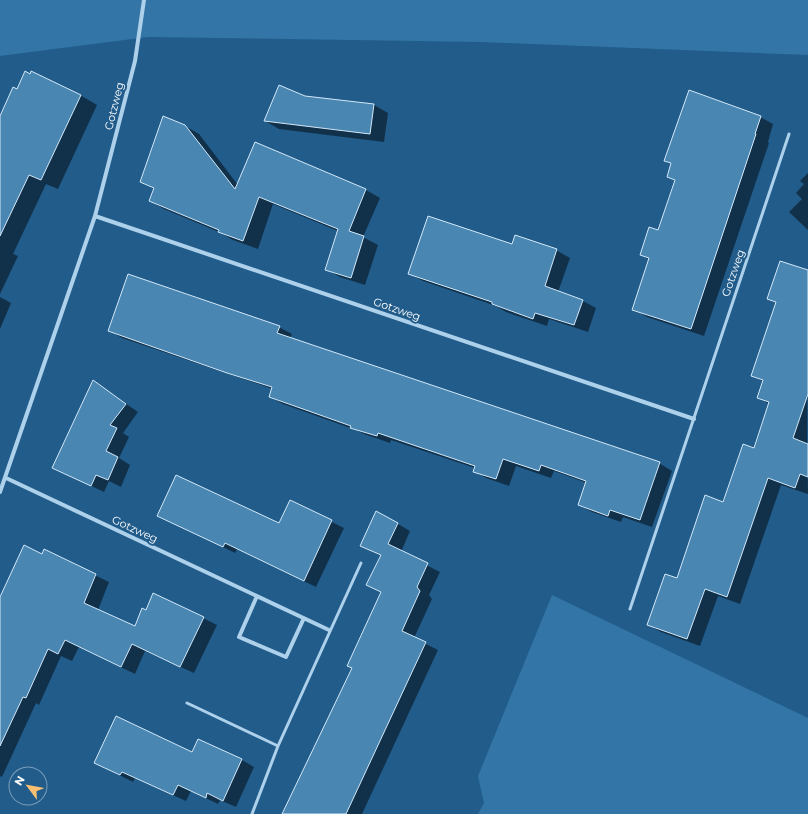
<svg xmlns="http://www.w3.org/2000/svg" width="808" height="814" viewBox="0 0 808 814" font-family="Montserrat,sans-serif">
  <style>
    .green { fill: #3275a6 }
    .shadow { fill: #0007 }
    .building { fill: #4a86b2; stroke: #d3e8f8 }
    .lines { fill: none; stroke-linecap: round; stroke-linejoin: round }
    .service { stroke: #aed1eb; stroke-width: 3 }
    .minor { stroke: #aed1eb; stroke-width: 4 }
    .labels { text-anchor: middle; stroke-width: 4; stroke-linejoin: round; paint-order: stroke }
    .street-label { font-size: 11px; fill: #fff; stroke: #215c8b }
  </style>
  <rect width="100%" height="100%" fill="#215c8b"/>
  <path class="green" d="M0,0H808V55L481,42L148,37L0,56Z
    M552,595L808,718V814H478L484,803L478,776Z"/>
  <path class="shadow" d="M18,90L80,95L97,105L58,189L46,184L13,254L18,256L0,294V118Z
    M305,97L374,105L388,113L384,142L279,129L265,121Z
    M760,117L773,124L768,142L769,143L704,336L647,317L634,309L650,260L641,254L658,232L676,181L668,176L672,164L666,160Z
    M185,126L199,134L238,185L366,190L380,198L363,237L378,245L365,285L340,277L326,269L338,231L273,204L258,249L233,240L219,232L164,209L150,201L155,189L141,182Z
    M808,173V230L789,212L802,199L796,193L804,184L800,181Z
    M513,245L556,250L570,258L558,292L583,301L596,308L588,332L549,319L547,326L506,312L496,306L423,281L410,274Z
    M808,271L807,444L808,494L781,485L740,604L718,596L700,646L661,632L648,625L754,449L769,404L759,398L764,382L752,375L777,303L768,298Z
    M0,297L11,303L0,329Z
    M279,327L292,334L290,338L659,463L672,471L652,527L623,517L621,522L592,512L579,505L587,483L554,471L551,478L516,466L509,486L486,478L474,471L475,468L391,440L390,443L364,434L356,430L283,404L270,397L273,389L122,338L109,330Z
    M93,381L138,412L123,433L129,437L119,458L130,465L121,487L109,481L104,492L54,468Z
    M290,501L344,528L316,587L237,549L235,553L158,515L279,524Z
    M398,524L410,531L401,552L440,572L429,595L432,599L414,638L438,650L362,814H284L353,668L382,593L368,585L382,556L362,545Z
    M45,551L109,582L98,610L135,627L147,611L203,618L217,625L194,673L145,651L135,674L79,647L72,661L61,656L39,705L36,703L2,777L0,776V624Z
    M193,753L242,760L254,767L236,807L220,800L218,804L191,791L186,801L135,778L133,782L95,763Z"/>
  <path class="building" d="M25,71L30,74L31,71L81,95L41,180L29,175L0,236V116L13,87L17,89Z
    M279,85L305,96L374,104L370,134L264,121Z
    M689,90L761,116L755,134H756L691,329L632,310L649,258L640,255L649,227L658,230L675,180L667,177L671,163L664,161Z
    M163,116L185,125L235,189L255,142L366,189L349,231L364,236L351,278L325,270L338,229L259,197L243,241L218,232L219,230L149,201L154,188L140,182Z
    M428,216L512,244L515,235L557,249L545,286L583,300L574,325L535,313L533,319L492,304V302L408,274Z
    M780,261L808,270V394L793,438L808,444V477L800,474L795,488L768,478L727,597L705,589L687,639L647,625L665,574L677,578L705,495L723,502L743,444L754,448L769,402L757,398L763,380L751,376L776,302L767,299Z
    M128,274L280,326L277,333L660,462L640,520L610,510L608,516L578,505L586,481L541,465L539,471L503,459L496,479L473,472L475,466L378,433L377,436L350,428L351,426L269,397L272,387L227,373L108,331Z
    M93,380L126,404L110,425L117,428L106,451L118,457L108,480L96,475L91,486L52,468Z
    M176,475L279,523L290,500L332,520L304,581L225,543L223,547L157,516Z
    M376,511L398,523L388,544L428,563L417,587L420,591L402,631L426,642L346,814H282L352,668L347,666L381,592L366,585L381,555L360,546Z
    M24,545L42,554L44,549L96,574L84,603L135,626L142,608L146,610L153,593L204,617L180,667L132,644L121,667L65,640L58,654L48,649L26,698L23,697L0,746V597Z
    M116,716L192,752L198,739L242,759L223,801L207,793L206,798L178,785L173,795L122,772L120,775L94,763Z"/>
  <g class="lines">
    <path class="service" d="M630,609L789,134
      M187,703L278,746
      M252,814L278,746L361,563"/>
    <path class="minor" d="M95,216L694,419
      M6,478L329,630
      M0,492L95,216L135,61L144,0
      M257,596L239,637L286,657L304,618"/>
  </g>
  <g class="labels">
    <g class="street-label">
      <text transform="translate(114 106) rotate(-76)" y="4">Gotzweg</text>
      <text transform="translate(733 273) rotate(-71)" y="4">Gotzweg</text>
      <text transform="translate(397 309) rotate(19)" y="4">Gotzweg</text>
      <text transform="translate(135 529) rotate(25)" y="4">Gotzweg</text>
    </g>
  </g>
  <g transform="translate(28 786) rotate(302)"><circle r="19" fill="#215c8b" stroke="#7a9db9"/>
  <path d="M0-3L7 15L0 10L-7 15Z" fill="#f8c070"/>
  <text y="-6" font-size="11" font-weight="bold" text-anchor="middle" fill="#ffffff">N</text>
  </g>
</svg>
